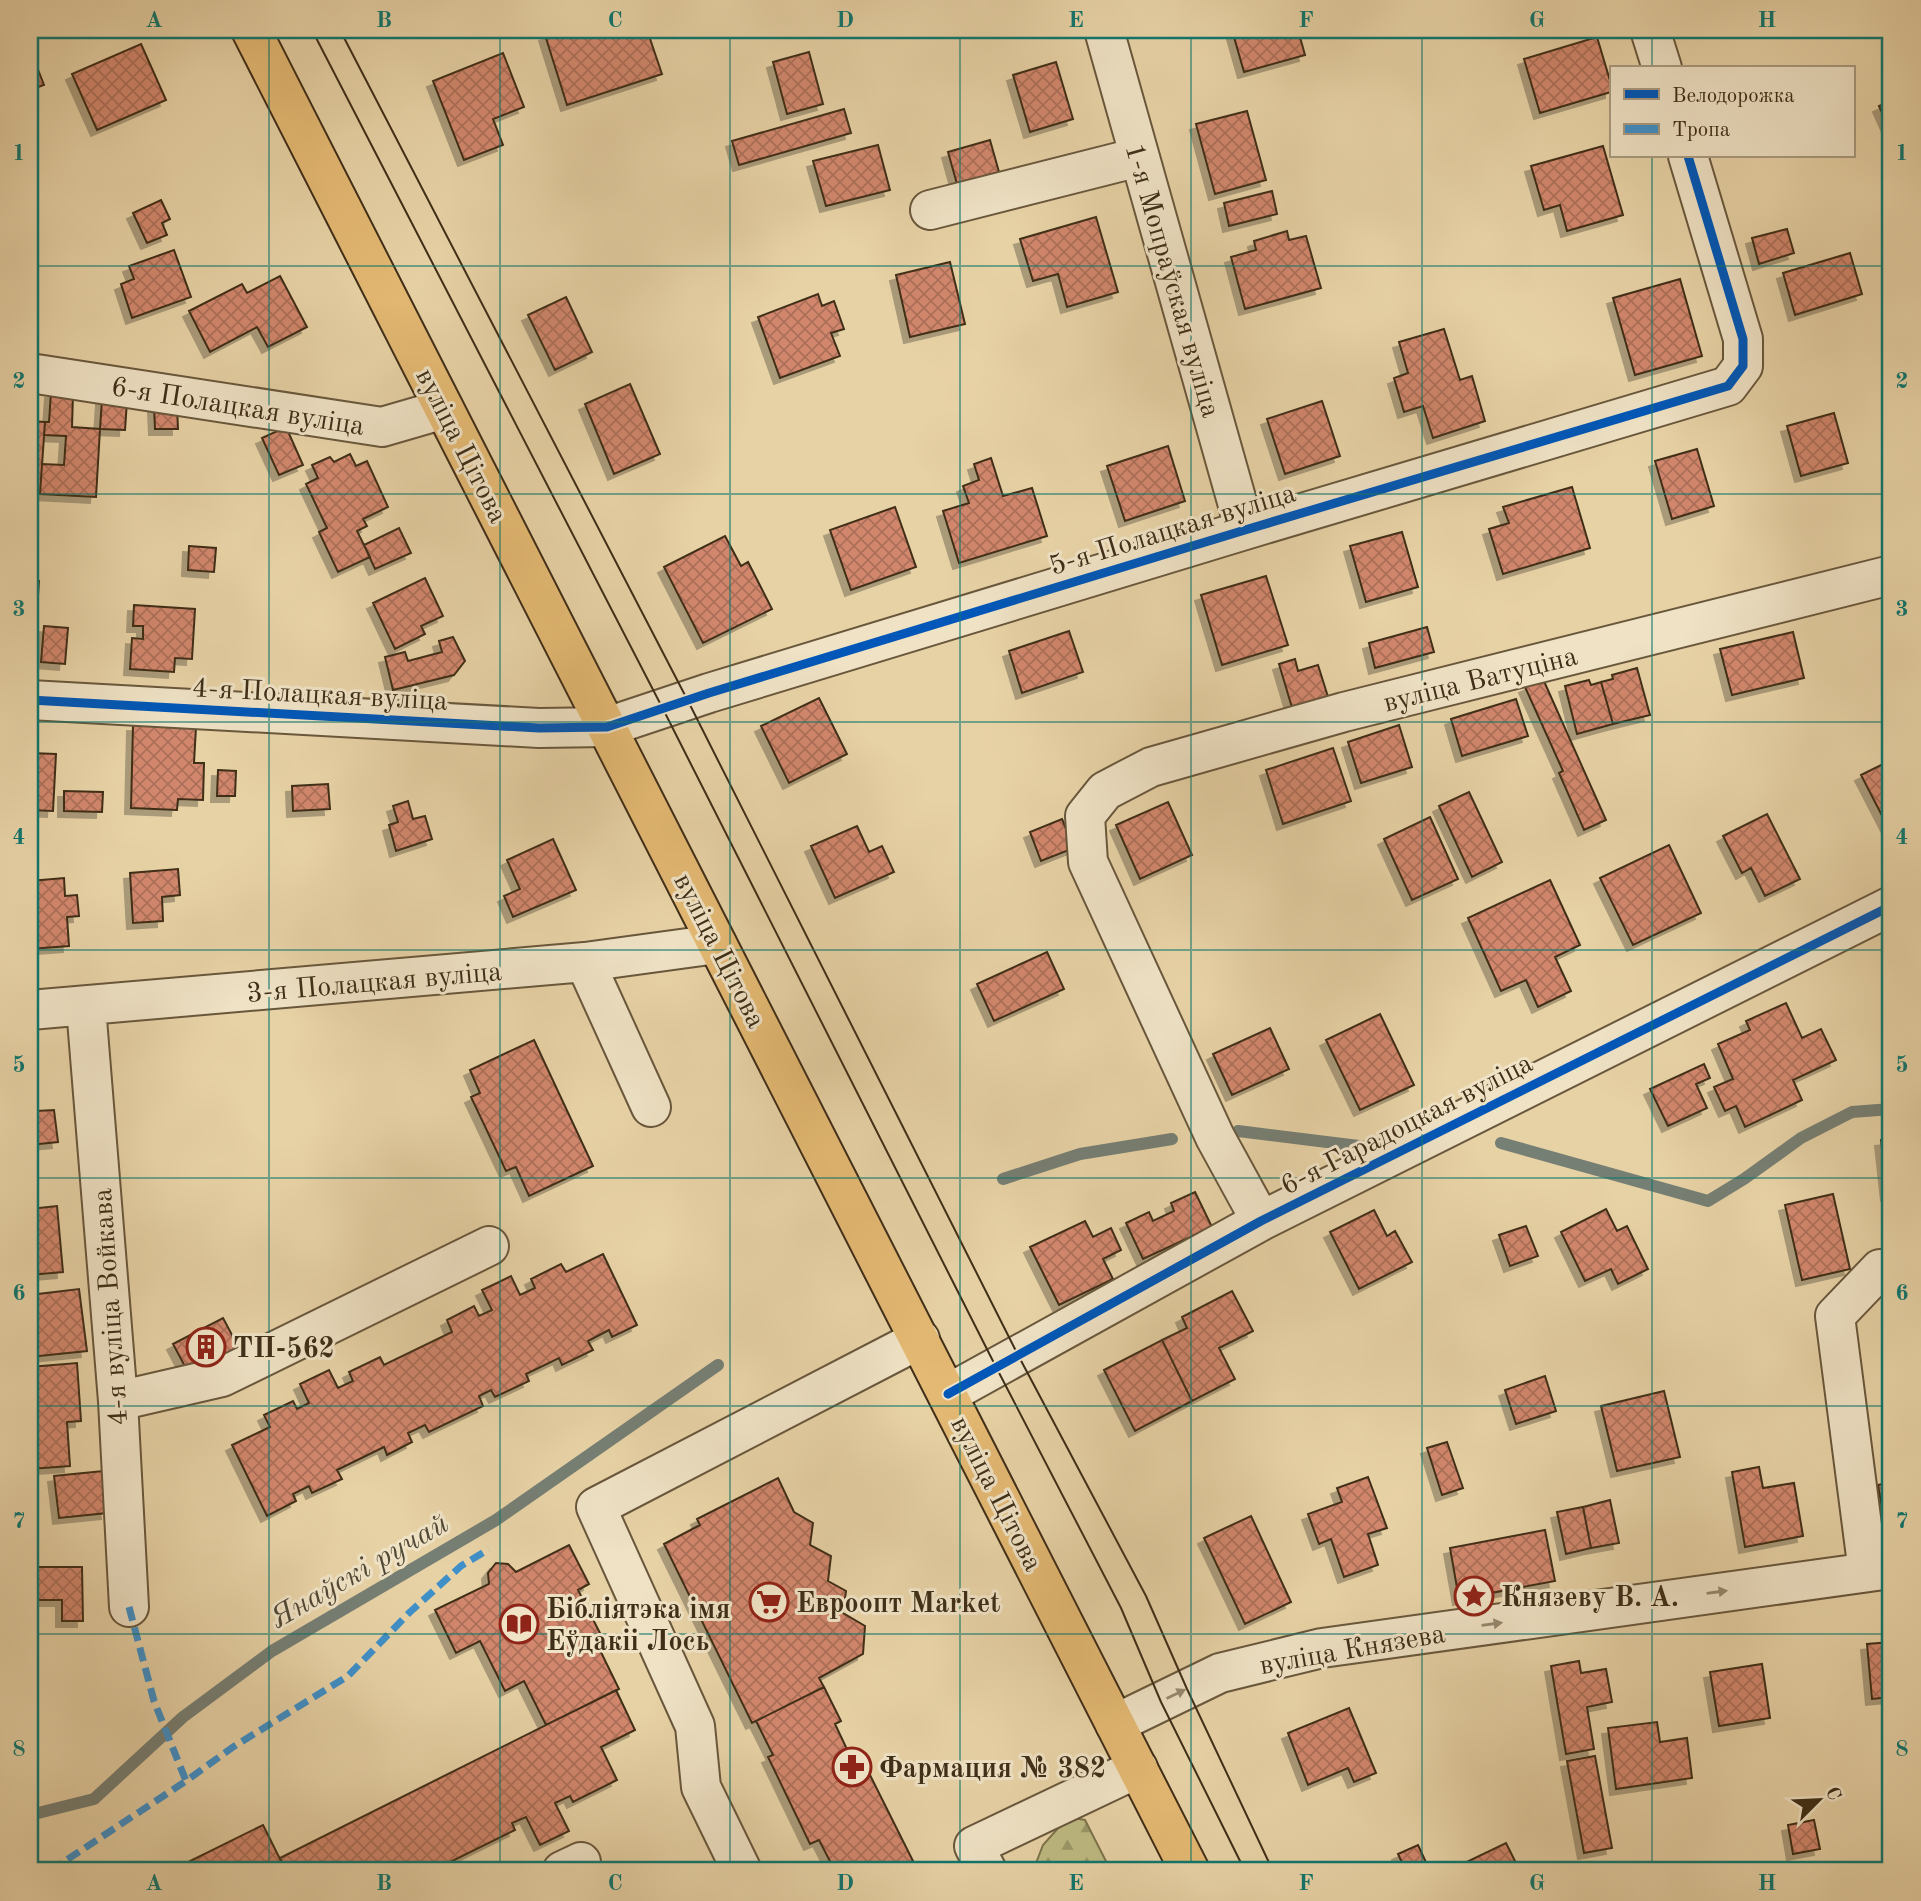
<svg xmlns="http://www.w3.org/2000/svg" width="1921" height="1901" viewBox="0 0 1921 1901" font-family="'Old Standard TT',serif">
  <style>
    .forest { fill: url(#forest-firs); stroke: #7e744d; stroke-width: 2 }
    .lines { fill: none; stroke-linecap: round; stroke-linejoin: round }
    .stream { stroke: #767f74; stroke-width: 12 }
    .building { fill: url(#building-cross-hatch); stroke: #3f2e18; stroke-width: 2; filter: url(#shadow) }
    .minor-casing { stroke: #69573c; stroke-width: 42 }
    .major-casing { stroke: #3f2e18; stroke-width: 42 }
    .minor { stroke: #efe2c5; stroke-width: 38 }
    .major { stroke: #e4b973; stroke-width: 38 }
    .tram { stroke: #3f2e18; stroke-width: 2 }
    .quiet { stroke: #3f90c9; stroke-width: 7; stroke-dasharray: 14 7; stroke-linecap: butt }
    .cycleway-casing { stroke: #efe2c5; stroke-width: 13 }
    .cycleway { stroke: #0057b8; stroke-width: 9 }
    .oneway { fill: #97886e }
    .grid { fill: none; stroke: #0f766e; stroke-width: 2; stroke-opacity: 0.55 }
    .labels { text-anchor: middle; stroke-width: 6; stroke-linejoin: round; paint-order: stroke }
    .street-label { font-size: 28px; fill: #3f2e18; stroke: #efe2c5 }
    .poi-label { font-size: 28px; font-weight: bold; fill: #3f2e18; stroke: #efe2c5; text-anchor: start }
    .water-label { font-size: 30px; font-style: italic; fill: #514937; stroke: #efe2c5 }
    .neatline { fill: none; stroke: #0f766e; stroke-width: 2.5 }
    .grid-label { font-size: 23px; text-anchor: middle; font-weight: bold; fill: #0f766e }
  </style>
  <defs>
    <pattern id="forest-firs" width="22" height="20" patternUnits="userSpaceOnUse" patternTransform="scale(1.75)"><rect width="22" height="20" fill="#bdba82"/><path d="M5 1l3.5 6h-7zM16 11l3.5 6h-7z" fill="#9b9869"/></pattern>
    <pattern id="building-cross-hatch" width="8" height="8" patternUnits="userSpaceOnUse" patternTransform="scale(1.75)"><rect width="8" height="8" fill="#d2876d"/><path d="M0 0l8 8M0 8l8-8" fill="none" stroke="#ac6f59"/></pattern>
    <filter id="shadow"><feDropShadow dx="-6" dy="6" stdDeviation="0" flood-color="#0004"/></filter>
  </defs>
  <rect width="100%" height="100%" fill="#e7d2a6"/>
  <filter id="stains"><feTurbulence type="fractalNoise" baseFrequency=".00286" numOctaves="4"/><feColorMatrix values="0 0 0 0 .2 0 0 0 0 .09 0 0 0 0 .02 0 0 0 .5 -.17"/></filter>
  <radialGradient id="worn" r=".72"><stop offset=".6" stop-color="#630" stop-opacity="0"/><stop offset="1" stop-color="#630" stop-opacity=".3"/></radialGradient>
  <path class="forest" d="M1068,1817L1085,1820L1111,1871H1033L1043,1845Z"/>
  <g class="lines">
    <path class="stream" d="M1238,1131L1367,1147
      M1501,1143L1708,1201L1744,1179L1801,1138L1852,1112L1891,1109
      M1003,1179L1080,1154L1172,1139
      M30,1815L94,1799L183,1717L272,1651L496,1520L718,1365"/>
  </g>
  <path class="building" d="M561,30H647L662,74L567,105L545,35Z
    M1232,30H1298L1305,55L1244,72Z
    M1597,37L1611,84V92L1540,113L1524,59Z
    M141,44L166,100L97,130L72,74Z
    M809,52L823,104L787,114L773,62Z
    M503,53L524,107L493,119L503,145L464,160L433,81Z
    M35,62L44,85L30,90V65Z
    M1056,62L1073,119L1030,132L1013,75Z
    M1891,101V133L1879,106Z
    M844,109L851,133L739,165L732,141Z
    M1247,111L1266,180L1215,194L1196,124Z
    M990,140L999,172L957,184L948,152Z
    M878,145L890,190L826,206L813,161Z
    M1603,146L1623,215L1567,231L1560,205L1544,210L1531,166Z
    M1272,191L1277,214L1229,226L1224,203Z
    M161,200L170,219L162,223L167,235L147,243L133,213Z
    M1096,217L1118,292L1067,307L1058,274L1033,281L1020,239Z
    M1787,229L1794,253L1759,264L1752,238Z
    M1287,231L1289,240L1306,236L1321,288L1245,309L1231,257L1256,250L1254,241Z
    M174,250L191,297L132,318L121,284L134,279L129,266Z
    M1850,253L1862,294L1795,315L1783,273Z
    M950,262L965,324L910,337L896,275Z
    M280,276L307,327L268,347L257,327L210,352L189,311L242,284L247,293Z
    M1680,279L1702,356L1635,375L1613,298Z
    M818,294L822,306L834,301L844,329L831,333L840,356L780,378L758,317Z
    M566,297L592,352L555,370L528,315Z
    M1444,329L1460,380L1472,376L1485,421L1433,438L1423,406L1404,412L1394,378L1408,373L1399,342Z
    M630,384L660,454L614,474L585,404Z
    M51,392L73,393L72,427L100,429L96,497L40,494L42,464L64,465L66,436L44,435L45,422H49Z
    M102,399L127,401L125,430L100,429Z
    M1322,401L1340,456L1285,474L1267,419Z
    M177,406L178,429H155L154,407Z
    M1834,413L1848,463L1801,476L1787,426Z
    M30,421L45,422L40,494H30Z
    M286,427L303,465L279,475L262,438Z
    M1168,446L1185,501L1125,521L1107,466Z
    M1697,449L1714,506L1672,519L1655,461Z
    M350,454L356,466L367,461L388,507L363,519L367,526L357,531L370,557L338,572L319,532L327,528L306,484L318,478L312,465L330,457L334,462Z
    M991,458L1003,496L1032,488L1047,536L959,563L943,511L969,503L963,486L979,480L974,464Z
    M1572,487L1590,548L1503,574L1489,529L1509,523L1503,507Z
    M895,507L916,567L851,590L830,530Z
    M399,528L411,553L375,569L364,545Z
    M1402,532L1418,587L1366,602L1350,546Z
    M725,536L741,566L748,562L772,609L703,643L664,567Z
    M189,546L216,548L214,572L188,570Z
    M1266,576L1288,645L1222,665L1201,595Z
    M425,578L443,616L421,626L425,634L395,649L373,603Z
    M30,581H39L35,638H30Z
    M134,605L195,609L192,659L175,658L174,672L130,669L132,638L143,639V626H133Z
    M44,626L68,628L65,664L41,662Z
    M1427,627L1434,652L1375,668L1369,643Z
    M1069,631L1083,672L1022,693L1009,651Z
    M1793,632L1804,678L1732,695L1720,649Z
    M453,637L465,661L454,675L393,690L385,657L405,652L408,661L442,652L439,641Z
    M1295,659L1298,671L1318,665L1329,700L1293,711L1279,664Z
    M1637,668L1650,715L1613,724L1601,682L1613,679L1612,675Z
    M1543,679L1606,820L1584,830L1559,773L1563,771L1525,687Z
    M1589,680L1591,685L1601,682L1613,724L1577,734L1565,686Z
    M819,698L847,754L789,783L761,726Z
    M1516,699L1528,736L1462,756L1451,719Z
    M133,725L196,727L194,763H204L203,800L178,799L177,810L131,808Z
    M1399,725L1412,767L1361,783L1348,742Z
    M1333,748L1351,801L1283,824L1266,770Z
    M30,753L56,754L53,811L30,810Z
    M1891,760V833L1861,775Z
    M218,770L236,771L235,796H217Z
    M328,784L330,809L293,811L292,786Z
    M64,791L103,792L102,812L64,811Z
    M1469,792L1502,862L1472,877L1439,806Z
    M408,801L413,819L425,816L432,839L396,851L389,825L398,822L393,806Z
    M1168,802L1192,855L1140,879L1116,825Z
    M1767,814L1800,879L1765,896L1751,868L1742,873L1723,836Z
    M1430,817L1458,879L1412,900L1384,839Z
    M1062,819L1074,848L1041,861L1030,832Z
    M857,826L869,852L882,846L894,872L835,898L811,846Z
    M553,839L576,890L513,917L504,896L520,889L507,860Z
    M1669,845L1701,913L1633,945L1600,878Z
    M178,869L180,895L162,897L163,921L133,923L130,873Z
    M64,878L65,896L77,895L79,916L67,917L69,946L30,949V881Z
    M1550,880L1580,945L1555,957L1571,991L1538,1007L1526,980L1501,991L1468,918Z
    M1047,952L1064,989L994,1021L977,984Z
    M1786,1003L1802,1038L1821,1029L1836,1060L1793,1080L1802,1100L1745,1127L1736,1106L1725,1111L1714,1087L1733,1079L1718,1044L1750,1030L1746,1021Z
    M1380,1014L1414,1085L1360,1110L1326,1040Z
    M1270,1028L1289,1069L1232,1095L1213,1054Z
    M534,1040L593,1166L529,1196L516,1167L506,1171L471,1097L480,1093L470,1070Z
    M1704,1064L1710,1078L1696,1084L1707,1108L1668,1126L1650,1089Z
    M30,1070H32L36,1111L54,1110L58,1142L30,1145Z
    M1891,1139V1194L1887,1195L1881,1140Z
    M1195,1192L1212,1227L1143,1259L1126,1223L1149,1212L1153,1221L1174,1211L1171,1203Z
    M1833,1194L1850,1269L1802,1280L1785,1205Z
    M57,1206L63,1272L30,1275V1209Z
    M1606,1209L1617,1231L1627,1226L1648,1269L1618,1284L1611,1269L1585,1281L1561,1232Z
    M1374,1210L1387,1236L1395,1231L1412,1262L1359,1289L1330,1232Z
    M1085,1221L1093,1237L1111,1228L1121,1250L1103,1259L1113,1279L1059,1305L1030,1247Z
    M1526,1226L1538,1256L1510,1266L1499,1235Z
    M603,1254L637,1325L612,1337L609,1330L588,1341L593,1350L562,1365L559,1358L526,1374L529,1381L495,1397L491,1390L479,1396L483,1406L429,1432L425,1425L408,1433L412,1442L387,1455L384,1447L337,1470L342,1479L312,1493L309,1486L293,1494L296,1501L267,1516L232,1445L270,1427L264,1415L293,1401L297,1409L309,1403L300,1384L329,1370L338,1388L353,1381L349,1372L380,1357L384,1365L452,1332L447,1320L474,1306L479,1316L492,1310L482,1290L497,1283L511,1276L520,1295L535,1288L531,1279L561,1264L566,1272Z
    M79,1289L87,1351L30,1357V1295Z
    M1232,1291L1253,1331L1219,1348L1235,1379L1192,1401L1162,1340L1187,1328L1182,1317Z
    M223,1318L240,1350L190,1376L173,1344Z
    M1162,1340L1192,1401L1135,1431L1104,1370Z
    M77,1363L81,1421L67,1422L70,1466L30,1469V1410H32L30,1367Z
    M1545,1376L1556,1411L1516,1424L1505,1390Z
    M1664,1391L1680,1457L1617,1471L1601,1406Z
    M1447,1442L1463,1488L1442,1495L1427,1448Z
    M1759,1467L1763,1488L1794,1483L1803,1536L1745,1547L1732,1472Z
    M103,1471L107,1513L59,1518L54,1476Z
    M1368,1477L1387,1528L1368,1534L1378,1565L1344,1577L1331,1539L1319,1544L1308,1514L1342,1502L1337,1488Z
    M778,1478L794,1512L813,1523L810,1545L831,1556L828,1581L846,1591L843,1613L865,1626L863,1654L819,1678L824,1687L752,1723L664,1544L700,1525L697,1519Z
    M1891,1482V1530L1886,1531L1878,1485Z
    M1610,1500L1619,1543L1591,1548L1583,1507Z
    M1583,1507L1591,1548L1566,1554L1557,1512Z
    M1251,1516L1291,1602L1245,1624L1204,1538Z
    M1545,1530L1555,1581L1459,1599L1450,1548Z
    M569,1545L589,1584L578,1590L603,1639L596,1642L619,1689L546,1725L524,1681L505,1691L480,1641L456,1653L435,1610L489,1584L488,1573L496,1563L508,1564L516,1572Z
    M30,1567H82L83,1621H62V1600H30Z
    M1891,1642V1697L1872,1699L1867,1644Z
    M1579,1661L1581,1673L1606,1669L1612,1702L1587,1707L1594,1749L1566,1754L1551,1666Z
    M1762,1664L1770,1718L1719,1726L1710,1672Z
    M824,1687L841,1721L835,1724L861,1779L870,1775L918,1871H835L819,1840L810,1844L768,1757L773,1755L756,1721Z
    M616,1690L635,1730L601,1747L617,1780L573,1802L570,1796L555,1803L569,1831L540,1845L526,1817L512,1823L515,1830L432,1871H286L280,1858Z
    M1349,1708L1376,1773L1354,1782L1348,1768L1308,1785L1288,1733Z
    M1657,1722L1660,1742L1687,1738L1692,1778L1616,1789L1608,1728Z
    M1595,1756L1612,1848L1584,1853L1567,1761Z
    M1814,1820L1820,1849L1793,1854L1788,1825Z
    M263,1825L286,1871H170Z
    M1506,1843L1520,1871H1448Z
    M1418,1845L1430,1871H1406L1398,1854Z"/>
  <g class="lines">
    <defs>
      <path id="minor" d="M1104,30L1245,530
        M1650,30L1662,68
        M930,210L1139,157
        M30,373L382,427L444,409
        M30,700L539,728L607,727L709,693L1245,530L1728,386L1743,366V339L1688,156
        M585,962L651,1107
        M86,1007L118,1401L129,1607
        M30,1010L585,962L717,944
        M1261,1221L1215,1137L1088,862L1085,816L1105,791L1151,767L1344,712L1891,575
        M948,1394L1261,1221L1891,906
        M118,1401L222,1377L489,1246
        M1868,1572L1835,1316L1880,1269
        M1115,1724L1220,1673L1322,1648L1891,1569
        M562,1871L581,1862
        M742,1871L701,1787L695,1726L596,1507L920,1339
        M987,1871L974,1846L1138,1768"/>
      <path id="major" d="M251,30L1190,1871"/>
    </defs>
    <use href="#minor" class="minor-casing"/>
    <use href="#major" class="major-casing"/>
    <use href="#minor" class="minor"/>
    <use href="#major" class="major"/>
    <path class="tram" d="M312,30L663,709L996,1367L1121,1608L1161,1702L1245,1871
      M340,30L688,701L1018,1355L1146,1596L1187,1689L1273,1871"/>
    <path class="quiet" d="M129,1607L154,1701L186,1781L233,1747L348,1676L410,1612L461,1566L489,1549
      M50,1871L186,1781"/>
    <defs>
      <path id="cycleway" d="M30,700L539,728L607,727L709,693L1245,530L1728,386L1743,366V339L1688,156
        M948,1394L1261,1221L1891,906"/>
    </defs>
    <use href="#cycleway" class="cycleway-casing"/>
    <use href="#cycleway" class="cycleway"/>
  </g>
  <defs><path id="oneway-solid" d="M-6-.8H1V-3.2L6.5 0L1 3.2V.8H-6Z" transform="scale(1.75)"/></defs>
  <g class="oneway">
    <use href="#oneway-solid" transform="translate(1717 1592) rotate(-8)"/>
    <use href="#oneway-solid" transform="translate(1492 1624) rotate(-8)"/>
    <use href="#oneway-solid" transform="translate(1176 1694) rotate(-26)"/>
  </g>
  <path class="grid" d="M269,30V1871M500,30V1871M730,30V1871M960,30V1871M1191,30V1871M1422,30V1871M1652,30V68M1652,156V1871M30,266H1891M30,494H1891M30,722H1891M30,950H1891M30,1178H1891M30,1406H1891M30,1634H1891"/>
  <defs>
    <symbol id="building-ring" viewBox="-11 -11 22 22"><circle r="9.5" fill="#efe2c5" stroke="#8f2418" stroke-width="1.5"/><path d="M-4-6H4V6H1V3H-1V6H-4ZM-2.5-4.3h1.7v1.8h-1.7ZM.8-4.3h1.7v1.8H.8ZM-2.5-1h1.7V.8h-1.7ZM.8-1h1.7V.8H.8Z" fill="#8f2418"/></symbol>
    <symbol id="sight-ring" viewBox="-11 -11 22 22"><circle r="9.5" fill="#efe2c5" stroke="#8f2418" stroke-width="1.5"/><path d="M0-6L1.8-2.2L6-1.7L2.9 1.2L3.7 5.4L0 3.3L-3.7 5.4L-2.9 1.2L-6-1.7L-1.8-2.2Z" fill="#8f2418"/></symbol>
    <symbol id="supermarket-ring" viewBox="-11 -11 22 22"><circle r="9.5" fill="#efe2c5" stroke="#8f2418" stroke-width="1.5"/><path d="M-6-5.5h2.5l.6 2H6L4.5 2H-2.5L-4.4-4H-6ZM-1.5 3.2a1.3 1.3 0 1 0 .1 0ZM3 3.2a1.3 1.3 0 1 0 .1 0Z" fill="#8f2418"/></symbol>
    <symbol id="library-ring" viewBox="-11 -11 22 22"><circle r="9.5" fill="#efe2c5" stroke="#8f2418" stroke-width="1.5"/><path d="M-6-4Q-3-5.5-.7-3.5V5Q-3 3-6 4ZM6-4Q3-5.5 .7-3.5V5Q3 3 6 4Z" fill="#8f2418"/></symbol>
    <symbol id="pharmacy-ring" viewBox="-11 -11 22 22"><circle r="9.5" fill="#efe2c5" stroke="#8f2418" stroke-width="1.5"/><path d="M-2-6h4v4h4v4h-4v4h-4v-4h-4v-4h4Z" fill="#8f2418"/></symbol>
  </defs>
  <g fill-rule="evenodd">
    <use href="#building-ring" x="184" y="1325" width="44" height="44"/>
    <use href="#sight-ring" x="1452" y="1574" width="44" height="44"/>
    <use href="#supermarket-ring" x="747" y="1580" width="44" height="44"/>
    <use href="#library-ring" x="497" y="1602" width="44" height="44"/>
    <use href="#pharmacy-ring" x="830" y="1745" width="44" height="44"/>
  </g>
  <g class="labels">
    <g class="street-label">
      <text transform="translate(1174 280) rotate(74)" y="10">1-я Мопраўская вуліца</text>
      <text transform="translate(238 405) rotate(9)" y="10">6-я Полацкая вуліца</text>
      <text transform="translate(463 445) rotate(63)" y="10">вуліца Цітова</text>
      <text transform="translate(1172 528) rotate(-17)" y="10">5-я Полацкая вуліца</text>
      <text transform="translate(1480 678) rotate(-14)" y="10">вуліца Ватуціна</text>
      <text transform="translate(320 693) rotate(3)" y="10">4-я Полацкая вуліца</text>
      <text transform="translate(721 950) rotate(63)" y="10">вуліца Цітова</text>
      <text transform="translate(374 981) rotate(-5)" y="10">3-я Полацкая вуліца</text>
      <text transform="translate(1406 1123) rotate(-27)" y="10">6-я Гарадоцкая вуліца</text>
      <text transform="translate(109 1307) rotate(-94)" y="10">4-я вуліца Войкава</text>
      <text transform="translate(998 1493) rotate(63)" y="10">вуліца Цітова</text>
      <text transform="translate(1352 1648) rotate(-10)" y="10">вуліца Князева</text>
    </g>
    <g class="poi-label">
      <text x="233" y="1357">ТП-562</text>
      <text x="1501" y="1606">Князеву В. А.</text>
      <text x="796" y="1612">Евроопт Market</text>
      <text x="546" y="1618">Бібліятэка імя<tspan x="546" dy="32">Еўдакіі Лось</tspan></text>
      <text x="879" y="1777">Фармация № 382</text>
    </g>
    <g class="water-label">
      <text transform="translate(359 1570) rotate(-30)" y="10">Янаўскі ручай</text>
    </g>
  </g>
  <rect width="1921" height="1901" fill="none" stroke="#e7d2a6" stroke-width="77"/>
  <rect x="1610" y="66" width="245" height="91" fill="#efe2c5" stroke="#a99a80" stroke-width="2"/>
  <rect x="1624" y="89" width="35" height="10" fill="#0057b8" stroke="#a99a80" stroke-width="2"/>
  <text x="1672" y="102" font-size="21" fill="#3f2e18">Велодорожка</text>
  <rect x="1624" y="124" width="35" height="10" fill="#3f90c9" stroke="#a99a80" stroke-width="2"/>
  <text x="1672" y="136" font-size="21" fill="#3f2e18">Тропа</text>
  <g transform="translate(1819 1800) rotate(66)" stroke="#efe2c5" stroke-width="5" paint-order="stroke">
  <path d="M0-5L12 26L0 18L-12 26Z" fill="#3f2e18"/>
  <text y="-10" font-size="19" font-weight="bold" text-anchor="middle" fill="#3f2e18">С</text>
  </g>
  <rect x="38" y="38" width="1844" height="1824" class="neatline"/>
  <g class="grid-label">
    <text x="154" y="27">A</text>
    <text x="384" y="27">B</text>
    <text x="615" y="27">C</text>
    <text x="845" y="27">D</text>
    <text x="1076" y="27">E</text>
    <text x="1306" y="27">F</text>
    <text x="1537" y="27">G</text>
    <text x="1767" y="27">H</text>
    <text x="19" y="160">1</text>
    <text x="1902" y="160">1</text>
    <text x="19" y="388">2</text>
    <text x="1902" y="388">2</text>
    <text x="19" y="616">3</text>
    <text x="1902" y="616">3</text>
    <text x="19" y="844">4</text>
    <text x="1902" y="844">4</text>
    <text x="19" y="1072">5</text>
    <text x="1902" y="1072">5</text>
    <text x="19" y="1300">6</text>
    <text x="1902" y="1300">6</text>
    <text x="19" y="1528">7</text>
    <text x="1902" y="1528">7</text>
    <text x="19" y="1756">8</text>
    <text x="1902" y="1756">8</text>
    <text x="154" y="1890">A</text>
    <text x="384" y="1890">B</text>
    <text x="615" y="1890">C</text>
    <text x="845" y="1890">D</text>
    <text x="1076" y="1890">E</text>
    <text x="1306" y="1890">F</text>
    <text x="1537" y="1890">G</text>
    <text x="1767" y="1890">H</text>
  </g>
  <rect width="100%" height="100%" filter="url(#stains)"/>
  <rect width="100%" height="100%" fill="url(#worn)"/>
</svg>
